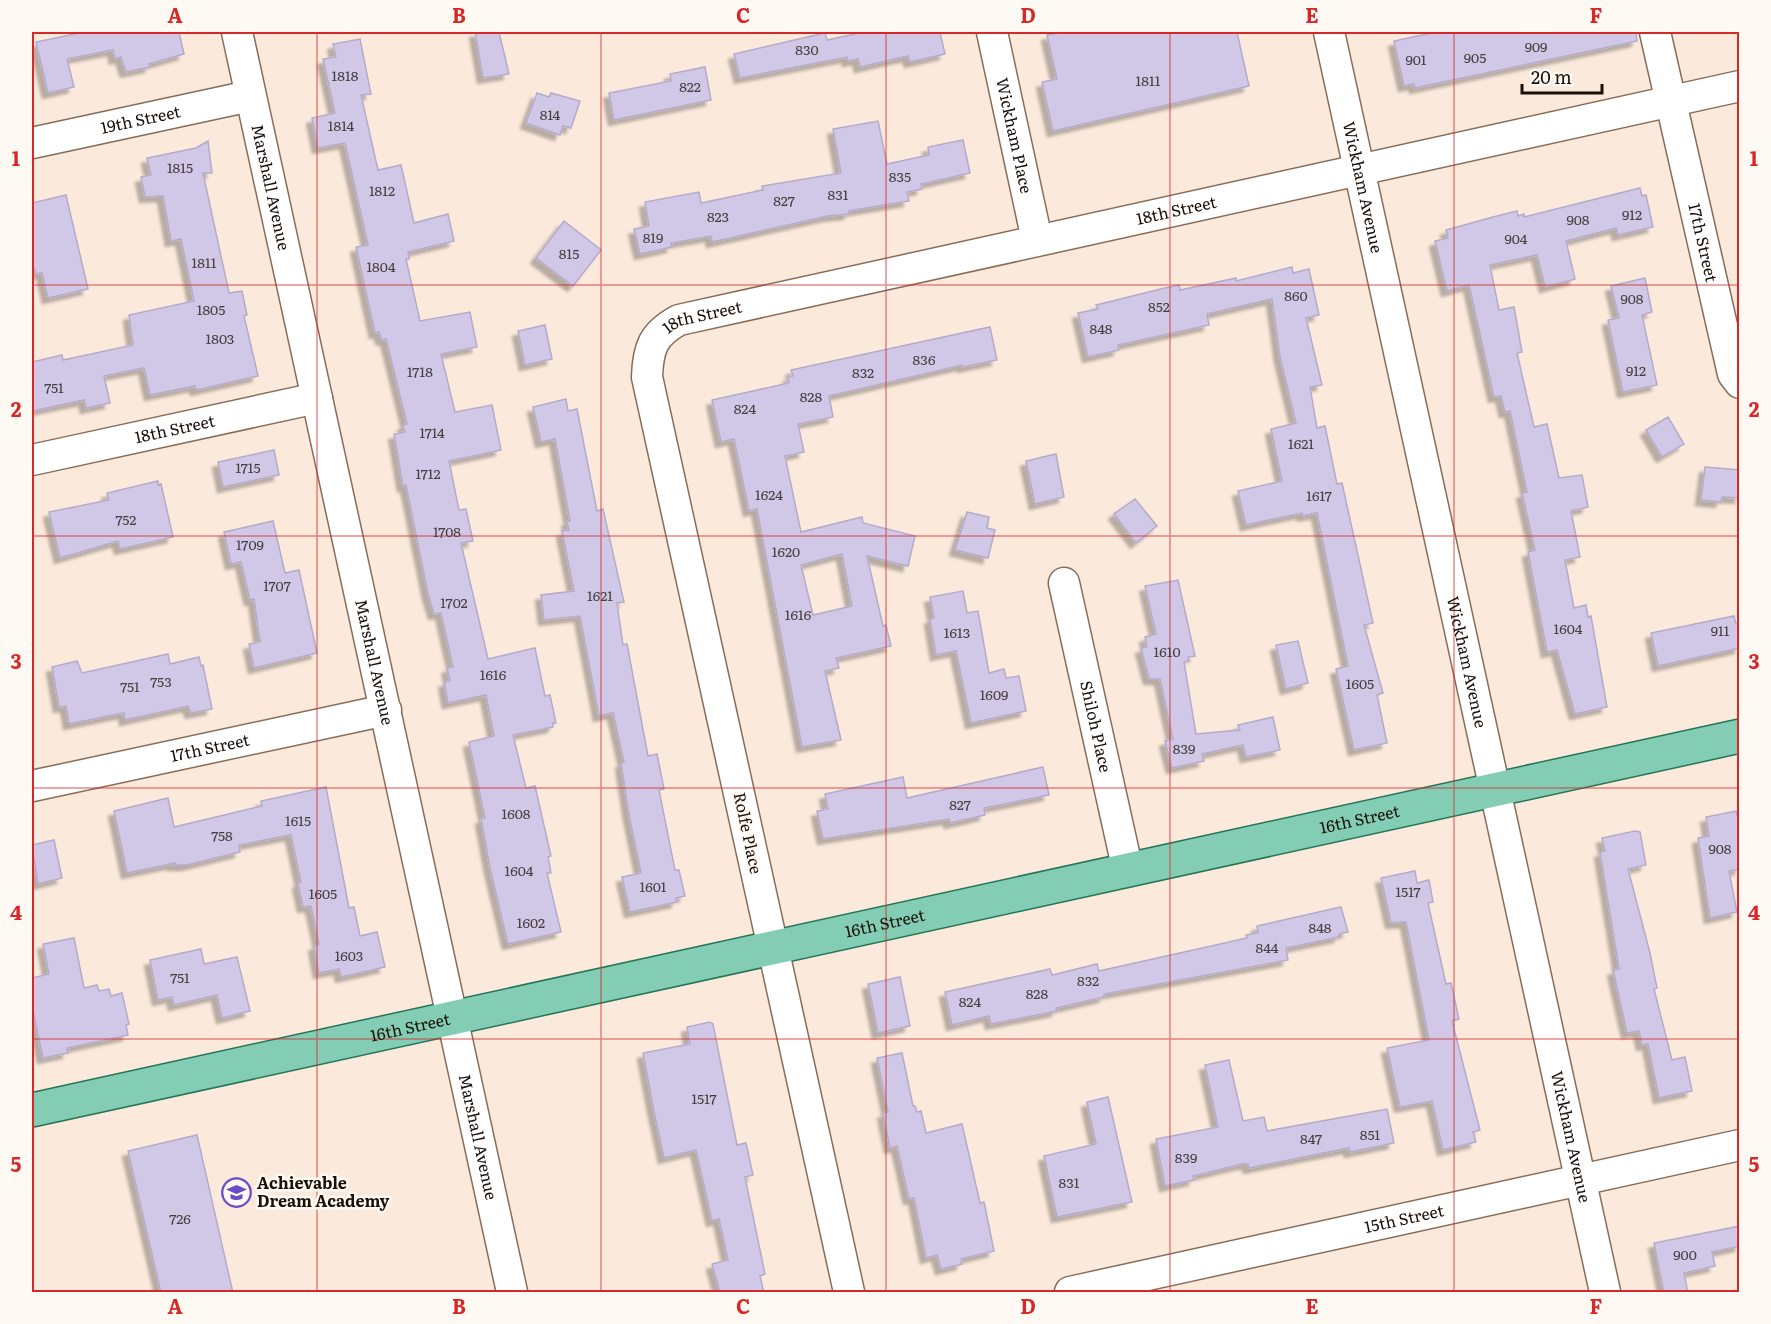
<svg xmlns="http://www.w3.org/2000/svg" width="1771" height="1324" viewBox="0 0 1771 1324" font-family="Literata,serif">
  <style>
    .building { fill: #d1c8e7; stroke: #b4abca; stroke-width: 1.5; fill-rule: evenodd; filter: url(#shadow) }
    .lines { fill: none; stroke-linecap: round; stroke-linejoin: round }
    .minor-casing { stroke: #876d59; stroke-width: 33 }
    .major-casing { stroke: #277557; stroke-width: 36 }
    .minor { stroke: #fff; stroke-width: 30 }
    .major { stroke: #82cdb3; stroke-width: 33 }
    .grid { fill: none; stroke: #d62828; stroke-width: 1.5; stroke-opacity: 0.55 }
    .labels { text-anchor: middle; stroke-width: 5; stroke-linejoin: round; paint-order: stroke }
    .number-label { font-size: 14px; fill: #483e40 }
    .street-label { font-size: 16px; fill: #1a1009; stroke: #fff9f4 }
    .poi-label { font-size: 16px; font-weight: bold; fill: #1a1009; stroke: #fff9f4; text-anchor: start }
    .neatline { fill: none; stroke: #d62828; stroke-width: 2 }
    .grid-label { font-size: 20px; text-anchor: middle; font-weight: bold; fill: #d62828 }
  </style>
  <defs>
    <filter id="shadow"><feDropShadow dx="-5.5" dy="5.5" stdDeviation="1.5" flood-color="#0004"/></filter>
  </defs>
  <rect width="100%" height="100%" fill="#fbe9dc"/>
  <path class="building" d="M84,32H179L184,54L149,64L150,67L126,72L121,57L115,59L113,50L67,59L74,87L48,93L36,42Z
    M475,32H499L509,74L483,78Z
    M864,32H940L945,54L910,62L908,56L860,67L858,59L848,61L847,57L740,78L734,54L825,33L827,40Z
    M1064,32H1237L1249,86L1053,131L1042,82L1057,79L1047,35Z
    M1436,32H1636L1637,41L1415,88L1414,84L1404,86L1394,41Z
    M360,39L371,94L361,95L378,170L401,165L414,223L448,214L454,241L408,252L409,259H406L420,321L470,312L477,347L441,354L455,412L492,405L501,450L449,461L459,510L466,509L473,541L461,543L488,659L535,648L545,696L550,695L556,723H553V727L513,735L526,788L535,786L551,856L548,857L551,873H547L561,932L508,944L490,868L481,819L485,818L469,742L494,736L486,695L448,703L444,682L450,681L447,668L453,667L441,613L434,614L428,594L406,485L403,486L400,469L394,434L405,432L403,425L407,424L386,339L382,340L379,332L375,333L356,247L368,245L345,143L318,148L312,118L335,113L323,59L336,57L333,44Z
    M705,67L711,100L614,120L609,93L671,81L670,74Z
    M537,93L549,97L551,93L580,101L571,128L563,126L560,135L526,123Z
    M878,121L887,164L929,155L928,147L963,140L970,173L921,184L922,189L907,192L909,201L849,211V214L828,216L712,242L711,236L671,243L672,247L640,254L634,229L649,226L645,202L699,192L701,203L763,190L762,186L841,173L833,129Z
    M208,141L212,173H203L229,293L242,291L247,315L244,316L258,376L196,390L195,386L150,395L144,368L104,376L110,403L86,408L84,400L32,411V362L62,355L63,360L133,345L129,315L194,301L181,239L171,241L163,196L145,197L141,177L151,175L147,158L196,148Z
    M1640,188L1642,196L1646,195L1653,227L1618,235L1616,228L1566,241L1575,279L1545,287L1537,255L1490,265L1499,310L1514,307L1522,352L1517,353L1534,427L1547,424L1559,478L1582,475L1588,507L1571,511L1580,557L1565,560L1574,608L1586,605L1588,617L1591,616L1607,707L1575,714L1557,650L1547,652L1528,552L1535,550L1522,493L1527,492L1510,411L1505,412L1501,396L1494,397L1469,285L1447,291L1435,241L1448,238L1446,230L1493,217L1517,211L1518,216L1524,214V217Z
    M66,195L88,289L48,298L42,273L36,274L34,267L32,268V203Z
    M564,221L601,250L573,286L536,258Z
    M1292,267L1293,273L1309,269L1319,315L1306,318L1322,385L1310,387L1317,428L1325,426L1337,484L1342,483L1373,623L1364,625L1383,693L1377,695L1387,743L1354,750L1336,669L1348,666L1317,513L1303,516L1302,513L1246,525L1238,491L1282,481L1271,429L1296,423L1280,357L1272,299L1207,314L1209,325L1118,345L1119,350L1088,357L1078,313L1098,309L1096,305L1165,288L1179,285L1180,290L1236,278V281Z
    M1645,278L1652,312L1642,315L1657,385L1623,392L1608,320L1619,318L1611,286Z
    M545,325L552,359L525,365L518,331Z
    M990,327L997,360L963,367L962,365L829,396L833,417L798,424L804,452L785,456L801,532L862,517L863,523L915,536L908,566L867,556L883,626L886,625L891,646L836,658L839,668L825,671L841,740L802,747L757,509L749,511L734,439L721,442L712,400L789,383L788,377L793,376L791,370ZM842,554L852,606L813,615L801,565Z
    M566,399L568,411L577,409L597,511L603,509L624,602L617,603L623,645L627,644L648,756L657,754L664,789L659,790L675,870H679L685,896L676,898L677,902L630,912L622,877L641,873L629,815L621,763L624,762L613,713L599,716L580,616L544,620L541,595L574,591L562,531L569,530L567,521H570L555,439L541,442L533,407Z
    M1668,417L1684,444L1662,457L1646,430Z
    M274,450L279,475L223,487L218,462Z
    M1056,454L1064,497L1035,504L1026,461Z
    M1705,467L1740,470V498L1722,497L1721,502L1701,500Z
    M158,481V485L161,484L173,537L120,549L118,541L60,558L49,512L109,500L107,493Z
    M1135,499L1157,526L1136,543L1114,514Z
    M967,512L989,517L987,528L995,530L988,558L955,550Z
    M273,521L285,573L299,570L317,653L254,668L249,644L260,642L254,599L250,600L241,562L231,564L224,532Z
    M1178,580L1195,656L1188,657L1189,661L1184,662L1196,734L1240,730L1238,725L1273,717L1280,750L1246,757L1243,745L1202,754L1204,761L1172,768L1165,741L1173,739L1160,679H1149L1141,648L1147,647L1145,637L1156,634L1145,586Z
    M963,591L967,613L978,611L989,673L1004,669L1006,678L1019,676L1026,711L971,723L956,651L936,655L930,619L934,618L930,597Z
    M1734,616L1736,624L1740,623V648L1658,666L1651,633Z
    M1298,641L1308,683L1286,689L1276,645Z
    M168,654L170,664L199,657L201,666L203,665L212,709L191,713L188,706L125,720L124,713L69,724L66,706L59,707L52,667L77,661L82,673Z
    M1043,767L1049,795L984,808L985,815L950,823L949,819L823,839L817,811L828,809L825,794L903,777L907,798Z
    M326,787L349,908L354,907L360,936L377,932L385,967L341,977L339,969L319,973L314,946L319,944L311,906L303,907L298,883L301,882L291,835L239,845L240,852L187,865H173L175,863L127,873L114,811L168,798L174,827L262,806L261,801Z
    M1736,811L1740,824V869L1729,871L1737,912L1710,918L1698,838L1709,836L1706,817Z
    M1635,831L1640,832L1646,865L1628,869L1650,953L1657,988L1654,989L1672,1060L1685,1057L1692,1091L1659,1098L1648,1044L1642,1045L1639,1031L1627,1033L1613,970L1619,969L1600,852L1605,851L1602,838Z
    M54,840L62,878L38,884L32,845Z
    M1415,871L1417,883L1429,880L1433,902L1428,903L1446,984L1451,983L1459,1019L1452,1021L1480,1130L1473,1132L1476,1142L1443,1150L1432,1101L1400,1107L1387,1048L1429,1040L1406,922L1391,923L1381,878Z
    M1341,907L1348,932L1339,934V937L1286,948L1288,960L1104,994V997L1056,1008L1057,1011L991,1024L989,1016L952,1025L945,992L1050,969L1052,975L1097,964L1099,971L1247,938L1246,935L1258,933L1257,926Z
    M74,938L84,988L97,985L99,991L109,989L111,996L122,993L129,1024L126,1025L128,1035L67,1048L68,1053L43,1058L32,1006V978L49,974L43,944Z
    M201,949L204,964L237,957L250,1011L222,1018L217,995L174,1005L172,997L158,1000L150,960Z
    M900,977L910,1026L878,1033L868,984Z
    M710,1022L713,1024L737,1145L746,1143L753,1175L745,1177L765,1274L760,1276L764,1293H720L712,1264L728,1260L719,1219L712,1221L696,1150L664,1158L654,1112L643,1053L690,1044L687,1027Z
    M902,1053L913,1106H915L917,1112L921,1111L926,1133L962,1124L980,1203L984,1202L994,1251L961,1259L962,1264L941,1269L937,1255L926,1258L914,1198L909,1199L897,1146L890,1148L883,1113L888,1112L877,1058Z
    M1229,1060L1243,1121L1264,1117L1267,1131L1387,1109L1394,1143L1350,1152L1349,1148L1249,1168L1248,1164H1242L1193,1176L1194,1180L1165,1186L1156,1139L1218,1127L1205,1065Z
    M1108,1097L1132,1202L1057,1217L1044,1156L1096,1144L1087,1102Z
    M197,1135L233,1293H161L128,1151Z
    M1740,1226V1246L1712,1252L1715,1266L1684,1273L1688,1293H1664L1654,1243Z"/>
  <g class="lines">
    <defs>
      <g id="minor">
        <path id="s1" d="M237,32L512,1292"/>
        <path id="s2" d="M992,32L1037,240"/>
        <path id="s3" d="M1329,32L1605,1292"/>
        <path id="s4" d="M1655,32L1733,374L1740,383"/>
        <path id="s5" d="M32,143L250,96"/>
        <path id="s6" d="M32,460L317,398"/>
        <path id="s7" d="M1064,583L1128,871"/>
        <path id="s8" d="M32,786L386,710"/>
        <path id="s9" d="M849,1292L647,377C648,348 653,334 679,320L1740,86"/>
        <path id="s10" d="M1070,1292L1740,1145"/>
      </g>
      <g id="major">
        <path id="s11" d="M32,1110L1740,736"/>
      </g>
    </defs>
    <use href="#minor" class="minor-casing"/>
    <use href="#major" class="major-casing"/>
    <use href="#minor" class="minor"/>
    <use href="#major" class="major"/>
  </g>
  <path class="grid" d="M317,32V1292M601,32V1292M886,32V1292M1170,32V1292M1454,32V1292M32,285H1740M32,536H1740M32,788H1740M32,1039H1740"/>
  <defs>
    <symbol id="school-ring" viewBox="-11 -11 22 22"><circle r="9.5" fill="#fff9f4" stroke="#674dc6" stroke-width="1.5"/><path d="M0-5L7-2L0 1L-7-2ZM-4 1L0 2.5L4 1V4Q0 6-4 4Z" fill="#674dc6"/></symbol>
  </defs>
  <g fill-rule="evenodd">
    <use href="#school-ring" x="220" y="1176" width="33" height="33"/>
  </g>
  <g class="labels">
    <g class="number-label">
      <text x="1536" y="52">909</text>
      <text x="807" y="55">830</text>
      <text x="1475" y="63">905</text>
      <text x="1416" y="65">901</text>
      <text x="345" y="81">1818</text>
      <text x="1148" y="86">1811</text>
      <text x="690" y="92">822</text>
      <text x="550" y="120">814</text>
      <text x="341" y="131">1814</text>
      <text x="180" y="173">1815</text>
      <text x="900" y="182">835</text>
      <text x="382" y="196">1812</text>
      <text x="838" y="200">831</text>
      <text x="784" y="206">827</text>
      <text x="1632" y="220">912</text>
      <text x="718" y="222">823</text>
      <text x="1578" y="225">908</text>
      <text x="653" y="243">819</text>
      <text x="1516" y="244">904</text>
      <text x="569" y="259">815</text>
      <text x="204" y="268">1811</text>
      <text x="381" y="272">1804</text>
      <text x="1296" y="301">860</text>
      <text x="1632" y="304">908</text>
      <text x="1159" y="312">852</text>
      <text x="211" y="315">1805</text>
      <text x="1101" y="334">848</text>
      <text x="220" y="344">1803</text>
      <text x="924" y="365">836</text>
      <text x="1636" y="376">912</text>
      <text x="420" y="377">1718</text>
      <text x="863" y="378">832</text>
      <text x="54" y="393">751</text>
      <text x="811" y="402">828</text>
      <text x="745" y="414">824</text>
      <text x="432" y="438">1714</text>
      <text x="1301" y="449">1621</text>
      <text x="248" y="473">1715</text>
      <text x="428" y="479">1712</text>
      <text x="769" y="500">1624</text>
      <text x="1319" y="501">1617</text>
      <text x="126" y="525">752</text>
      <text x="447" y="537">1708</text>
      <text x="250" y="550">1709</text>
      <text x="786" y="557">1620</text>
      <text x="277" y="591">1707</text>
      <text x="600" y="601">1621</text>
      <text x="454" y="608">1702</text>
      <text x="798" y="620">1616</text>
      <text x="1568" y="634">1604</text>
      <text x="1720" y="636">911</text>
      <text x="957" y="638">1613</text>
      <text x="1167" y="657">1610</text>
      <text x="493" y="680">1616</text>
      <text x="161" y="687">753</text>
      <text x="1360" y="689">1605</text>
      <text x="130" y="692">751</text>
      <text x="994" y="700">1609</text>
      <text x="1184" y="754">839</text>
      <text x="960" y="810">827</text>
      <text x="516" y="819">1608</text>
      <text x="298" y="826">1615</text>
      <text x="222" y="841">758</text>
      <text x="1720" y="854">908</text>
      <text x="519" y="876">1604</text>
      <text x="653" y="892">1601</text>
      <text x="1408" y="897">1517</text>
      <text x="323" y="899">1605</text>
      <text x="531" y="928">1602</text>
      <text x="1320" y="933">848</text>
      <text x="1267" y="953">844</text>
      <text x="349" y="961">1603</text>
      <text x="180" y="983">751</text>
      <text x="1088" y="986">832</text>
      <text x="1037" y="999">828</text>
      <text x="970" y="1007">824</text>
      <text x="704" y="1104">1517</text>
      <text x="1370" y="1140">851</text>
      <text x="1311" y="1144">847</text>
      <text x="1186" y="1163">839</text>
      <text x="1069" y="1188">831</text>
      <text x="180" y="1224">726</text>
      <text x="1685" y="1260">900</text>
    </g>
    <g class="street-label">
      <text dy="6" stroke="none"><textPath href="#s5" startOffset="111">19th Street</textPath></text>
      <text dy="6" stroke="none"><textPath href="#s2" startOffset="106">Wickham Place</textPath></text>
      <text dy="6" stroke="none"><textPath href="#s1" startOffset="159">Marshall Avenue</textPath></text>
      <text dy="6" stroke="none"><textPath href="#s3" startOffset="159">Wickham Avenue</textPath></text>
      <text dy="6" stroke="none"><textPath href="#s9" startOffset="1516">18th Street</textPath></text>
      <text dy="6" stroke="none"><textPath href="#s4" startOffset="216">17th Street</textPath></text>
      <text dy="6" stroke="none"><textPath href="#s9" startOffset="1030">18th Street</textPath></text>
      <text dy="6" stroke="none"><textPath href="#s6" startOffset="146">18th Street</textPath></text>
      <text dy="6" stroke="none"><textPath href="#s1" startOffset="645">Marshall Avenue</textPath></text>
      <text dy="6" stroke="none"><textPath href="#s3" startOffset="645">Wickham Avenue</textPath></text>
      <text dy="6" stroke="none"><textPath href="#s7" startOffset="147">Shiloh Place</textPath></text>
      <text dy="6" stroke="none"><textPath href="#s8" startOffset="182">17th Street</textPath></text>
      <text dy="6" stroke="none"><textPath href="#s11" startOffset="1359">16th Street</textPath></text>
      <text transform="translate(748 833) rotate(78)" y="6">Rolfe Place</text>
      <text dy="6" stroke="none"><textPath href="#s11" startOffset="873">16th Street</textPath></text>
      <text dy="6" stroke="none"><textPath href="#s11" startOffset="387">16th Street</textPath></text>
      <text dy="6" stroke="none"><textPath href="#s1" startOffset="1131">Marshall Avenue</textPath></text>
      <text dy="6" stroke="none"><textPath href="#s3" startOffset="1131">Wickham Avenue</textPath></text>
      <text dy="6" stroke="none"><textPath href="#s10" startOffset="342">15th Street</textPath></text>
    </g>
    <g class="poi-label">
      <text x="257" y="1189">Achievable<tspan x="257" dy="18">Dream Academy</tspan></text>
    </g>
  </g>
  <rect width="1771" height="1324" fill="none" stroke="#fff9f4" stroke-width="66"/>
  <path d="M1522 84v9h80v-9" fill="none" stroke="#1a1009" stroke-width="3"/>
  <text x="1531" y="84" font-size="18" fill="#1a1009" stroke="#fff9f4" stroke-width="4.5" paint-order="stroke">20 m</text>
  <rect x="33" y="33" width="1705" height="1258" class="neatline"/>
  <g class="grid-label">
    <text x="175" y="23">A</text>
    <text x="459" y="23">B</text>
    <text x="743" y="23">C</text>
    <text x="1028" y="23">D</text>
    <text x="1312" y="23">E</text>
    <text x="1596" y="23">F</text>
    <text x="16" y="166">1</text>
    <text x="1754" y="166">1</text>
    <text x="16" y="417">2</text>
    <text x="1754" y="417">2</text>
    <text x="16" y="669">3</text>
    <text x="1754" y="669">3</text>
    <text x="16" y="920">4</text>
    <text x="1754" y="920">4</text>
    <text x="16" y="1172">5</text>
    <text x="1754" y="1172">5</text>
    <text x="175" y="1314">A</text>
    <text x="459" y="1314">B</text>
    <text x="743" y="1314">C</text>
    <text x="1028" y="1314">D</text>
    <text x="1312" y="1314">E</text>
    <text x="1596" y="1314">F</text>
  </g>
</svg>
